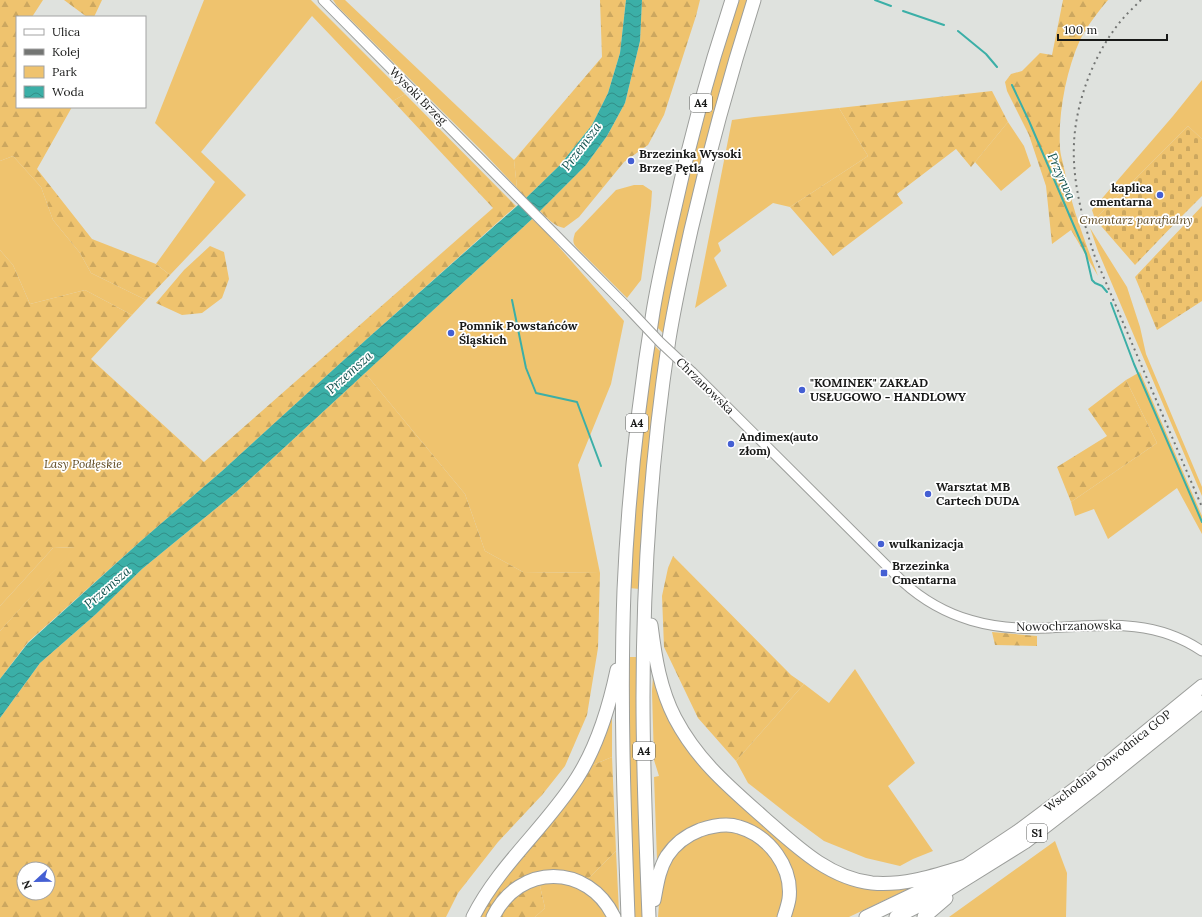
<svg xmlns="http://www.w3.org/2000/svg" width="1202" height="917" viewBox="0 0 1202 917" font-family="Lora,serif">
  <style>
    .green { fill: #efc36e }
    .forest { fill: url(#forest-firs); fill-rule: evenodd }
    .cemetery { fill: url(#cemetery-stones) }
    .water { fill: url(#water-waves) }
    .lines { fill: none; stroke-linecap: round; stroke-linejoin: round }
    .stream { stroke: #3bafa7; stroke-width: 2 }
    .minor-casing { stroke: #9c9e9b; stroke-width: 11 }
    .highway-casing { stroke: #9c9e9b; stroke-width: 15 }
    .minor { stroke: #fff; stroke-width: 9 }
    .highway { stroke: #fff; stroke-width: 13 }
    .rail { stroke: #737573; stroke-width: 2; stroke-dasharray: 2 4; stroke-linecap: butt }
    .minor-bridge-casing { stroke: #9c9e9b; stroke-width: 11; stroke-linecap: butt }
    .minor-bridge { stroke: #fff; stroke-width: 9 }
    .poi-dot { fill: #445fd3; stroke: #fff; stroke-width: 1.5 }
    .labels { text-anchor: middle; stroke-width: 3.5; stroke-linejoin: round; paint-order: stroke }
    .shield { fill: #fff; stroke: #5d5e5d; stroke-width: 1 }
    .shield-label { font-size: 11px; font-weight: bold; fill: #181918 }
    .street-label { font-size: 12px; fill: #181918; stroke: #fff }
    .poi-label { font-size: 12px; font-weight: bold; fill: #181918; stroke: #fff; text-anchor: start }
    .park-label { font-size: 12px; font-style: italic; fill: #604b23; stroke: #fff }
    .water-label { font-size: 13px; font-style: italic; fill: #11524f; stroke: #fff }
  </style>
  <defs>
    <pattern id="forest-firs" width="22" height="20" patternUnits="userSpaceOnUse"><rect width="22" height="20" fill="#efc36e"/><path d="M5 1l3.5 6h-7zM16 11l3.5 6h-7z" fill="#cca75f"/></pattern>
    <pattern id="cemetery-stones" width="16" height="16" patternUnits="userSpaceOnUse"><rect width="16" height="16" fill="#efc36e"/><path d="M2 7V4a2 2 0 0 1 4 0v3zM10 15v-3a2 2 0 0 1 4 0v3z" fill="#cca75f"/></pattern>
    <pattern id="water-waves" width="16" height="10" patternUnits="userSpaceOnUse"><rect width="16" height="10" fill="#3bafa7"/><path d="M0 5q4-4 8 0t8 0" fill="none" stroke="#318e87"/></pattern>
  </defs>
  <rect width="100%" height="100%" fill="#dfe2de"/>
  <path class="green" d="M204,0H311L405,94L393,101L312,16L201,152L246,195L170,275L156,264L215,182L155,123Z
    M333,0H345L514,160L517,188L485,154L337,6Z
    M738,0H749L727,66L705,147L666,336L657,327L665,281L694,146Z
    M1202,80V139L1188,126L1095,219L1092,210L1173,116Z
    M839,108L868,156L790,207L773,203L718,243L721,251L714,258L727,286L695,308L732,120L754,117Z
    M1008,122L1024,146L1031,166L1001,191L975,162Z
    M13,156L41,187L53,220L80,253L91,273L146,300L132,315L85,290L30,304L13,265L0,250V161Z
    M634,185H643L652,191L651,206L641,280L627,298L577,248C572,243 573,240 575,233L616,190Z
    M532,219L545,231L624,321L611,384L578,465L600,573L523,572L485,551L465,494L365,373Z
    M1090,228L1127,287L1140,327L1146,354L1202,487V496L1098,251Z
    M654,345L663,354L640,589L629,588L637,478Z
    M1140,372L1202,516V534L1177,488L1108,539L1094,509L1075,516L1071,502L1157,443L1126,380Z
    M76,547L0,631V606L53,548Z
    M627,657H638L645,917H634L631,846Z
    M855,669L915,763L888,786L933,851L913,859L900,866L866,858L824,841L790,816L748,783L736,761L804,684L829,703Z
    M653,677L681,736L836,877L925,881L849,917H787L782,855L717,821L658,861L657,860L654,777L659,776L654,760L652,691Z
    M612,709V757L588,767Z
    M726,829L750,834L780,866L785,887L779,917H658L660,890L667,865L687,840Z
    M1055,841L1067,873L1066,917H949Z
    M616,851L619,912L611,900L587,880Z
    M549,880L581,886L611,917H535L545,908L540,886L528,887Z"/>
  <path class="forest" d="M0,0H43L32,17H17V107H72L37,169L92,239L156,264L170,275L146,300L91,273L80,253L53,220L41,187L13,156L0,161Z
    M64,0H102L94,17H87Z
    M600,0H626L620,53L608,93L592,125L560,165L526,198L517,188L514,160L602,57Z
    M642,0H700L696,16L664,115L648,145L624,162L579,217L564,228C554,226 548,219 540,211L586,165L607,136L625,103L640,41Z
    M1063,0H1108C1098,12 1087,26 1080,40C1066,71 1058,114 1060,147C1060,154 1063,162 1064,168C1071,206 1085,241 1098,276L1071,230L1052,244L1046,186L1029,135L1007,91L1005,82L1011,74L1022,71L1040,53L1052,55Z
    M992,91L1008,122L971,167L956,149L897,194L903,203L833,256L790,207L868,156L839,108Z
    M405,94L516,206L368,338L222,471L142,540L28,642L0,679V631L75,547L53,548L0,606V250L13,265L30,304L85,290L132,315L91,359L204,462L493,208L393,101Z
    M210,246L224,252L229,279L222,298L202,313L182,315L156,303L184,270Z
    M365,373L465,494L485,551L523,572L600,573L598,648L587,715L565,766L542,795L498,842L458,893L446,917H0V718L40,663L96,614L142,569L236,492ZM24,869H48V893H24Z
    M1126,380L1157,443L1071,502L1057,467L1107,436L1088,409Z
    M673,556L791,675L804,684L736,761L698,718L664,647L662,596L668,568Z
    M992,632L1037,636V646L995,645Z
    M612,757L616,851L587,880L547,873L490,917H477L588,767Z
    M540,886L545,908L535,917H498L501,909L528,887Z"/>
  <path class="cemetery" d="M1188,126L1202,139V196L1179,219L1135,265L1095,219Z
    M1202,206V301L1157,330L1135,277Z"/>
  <path class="water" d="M626,0H642L640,41L625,103L607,136L586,165L532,219L236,492L142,569L96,614L40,663L0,718V679L28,643L142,540L222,471L368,338L526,198L560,165L592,125L608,93L620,53Z"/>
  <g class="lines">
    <path class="stream" d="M875,0L891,6
      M903,11L944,25
      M958,31L986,54L997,67
      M1012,85L1029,121L1086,254L1092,280L1095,283L1102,286L1107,292
      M512,300L526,368L536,393L577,402L601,466
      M1111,303L1134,364L1202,522"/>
    <defs>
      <path id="minor" d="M323,0L626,306
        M692,372L903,582C945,620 994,631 1049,628C1103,625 1154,618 1202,651"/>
      <path id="highway" d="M651,625C655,657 660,689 675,718C697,760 728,786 763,817C795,845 828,878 872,883C905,886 936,875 966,866
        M654,900C657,884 659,869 667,856C675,844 687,835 700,830C712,826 727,823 739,827C769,836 793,867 789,899C788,905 786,911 784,917
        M473,917C499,865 546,827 577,778C598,745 609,708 617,670
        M493,917C519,863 588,863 614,917
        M628,917C624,808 620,699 624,590C628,497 638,404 653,312C658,281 665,251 672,220C688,146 708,73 732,0
        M649,917C646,844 643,771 643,698C643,578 651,458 669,339C675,302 683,266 691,230C709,152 730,76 754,0
        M866,917L935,884L966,866L1017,832L1088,779L1202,686
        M896,917L940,895L1025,842L1096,787L1202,702
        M924,917L946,898"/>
    </defs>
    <use href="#minor" class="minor-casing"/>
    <use href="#highway" class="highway-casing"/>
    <use href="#minor" class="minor"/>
    <use href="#highway" class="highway"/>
    <path class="rail" d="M1141,0C1136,5 1131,10 1126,15C1096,48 1076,99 1074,143C1072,182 1083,221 1095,257L1202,507"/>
    <defs>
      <path id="minor-bridge" d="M626,306L660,342L692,372"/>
    </defs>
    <use href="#minor-bridge" class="minor-bridge-casing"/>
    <use href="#minor-bridge" class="minor-bridge"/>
  </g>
  <g class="poi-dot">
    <circle cx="631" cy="161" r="4"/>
    <circle cx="1160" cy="195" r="4"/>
    <circle cx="451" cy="333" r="4"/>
    <circle cx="802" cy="390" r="4"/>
    <circle cx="731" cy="444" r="4"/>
    <circle cx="928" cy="494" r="4"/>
    <circle cx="881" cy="544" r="4"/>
    <rect x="880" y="569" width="8" height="8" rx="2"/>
  </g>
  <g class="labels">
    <g class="shield">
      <rect x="690" y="94" width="22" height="18" rx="3"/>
      <rect x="626" y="414" width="22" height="18" rx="3"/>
      <rect x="633" y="742" width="22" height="18" rx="3"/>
      <rect x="1027" y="824" width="20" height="18" rx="3"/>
    </g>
    <g class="shield-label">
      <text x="701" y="107">A4</text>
      <text x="637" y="427">A4</text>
      <text x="644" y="755">A4</text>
      <text x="1037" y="837">S1</text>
    </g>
    <g class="street-label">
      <text transform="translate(418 96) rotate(45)" y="4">Wysoki Brzeg</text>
      <text transform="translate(705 386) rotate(44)" y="4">Chrzanowska</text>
      <text transform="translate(1069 626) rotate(-1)" y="4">Nowochrzanowska</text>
      <text transform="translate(1108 761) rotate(-38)" y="4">Wschodnia Obwodnica GOP</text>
    </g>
    <g class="poi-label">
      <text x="639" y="158">Brzezinka Wysoki<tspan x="639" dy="14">Brzeg Pętla</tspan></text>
      <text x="1152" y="192" text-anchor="end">kaplica<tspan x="1152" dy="14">cmentarna</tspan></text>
      <text x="459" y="330">Pomnik Powstańców<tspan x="459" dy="14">Śląskich</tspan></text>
      <text x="810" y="387">"KOMINEK" ZAKŁAD<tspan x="810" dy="14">USŁUGOWO - HANDLOWY</tspan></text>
      <text x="739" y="441">Andimex(auto<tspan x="739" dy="14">złom)</tspan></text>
      <text x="936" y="491">Warsztat MB<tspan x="936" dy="14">Cartech DUDA</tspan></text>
      <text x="889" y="548">wulkanizacja</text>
      <text x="892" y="570">Brzezinka<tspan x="892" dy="14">Cmentarna</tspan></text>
    </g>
    <g class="park-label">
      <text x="1136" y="224">Cmentarz parafialny</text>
      <text x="83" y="468">Lasy Podłęskie</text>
    </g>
    <g class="water-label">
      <text transform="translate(581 146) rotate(-53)" y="5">Przemsza</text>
      <text transform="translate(1062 176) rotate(66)" y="5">Przyrwa</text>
      <text transform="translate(349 372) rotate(-42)" y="5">Przemsza</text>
      <text transform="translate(107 587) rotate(-41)" y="5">Przemsza</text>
    </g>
  </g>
  <rect x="16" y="16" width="130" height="92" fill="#ffffff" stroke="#a3a3a3"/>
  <rect x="24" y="29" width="20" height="6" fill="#ffffff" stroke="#a3a3a3"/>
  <text x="52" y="36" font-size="12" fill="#181918">Ulica</text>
  <rect x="24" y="49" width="20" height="6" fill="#737573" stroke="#a3a3a3"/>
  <text x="52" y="56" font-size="12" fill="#181918">Kolej</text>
  <rect x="24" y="66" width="20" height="12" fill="#efc36e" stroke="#a3a3a3"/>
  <text x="52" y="76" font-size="12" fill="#181918">Park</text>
  <rect x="24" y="86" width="20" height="12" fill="url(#water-waves)" stroke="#a3a3a3"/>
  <text x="52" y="96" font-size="12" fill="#181918">Woda</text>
  <g transform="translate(36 881) rotate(248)"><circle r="19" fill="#ffffff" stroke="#a3a3a3"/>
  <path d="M0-3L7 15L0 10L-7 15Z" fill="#445fd3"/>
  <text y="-6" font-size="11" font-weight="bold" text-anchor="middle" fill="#181918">N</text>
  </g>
  <path d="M1058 34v6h109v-6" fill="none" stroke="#181918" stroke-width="2"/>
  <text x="1064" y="34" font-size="12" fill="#181918" stroke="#ffffff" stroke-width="3" paint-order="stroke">100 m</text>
</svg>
